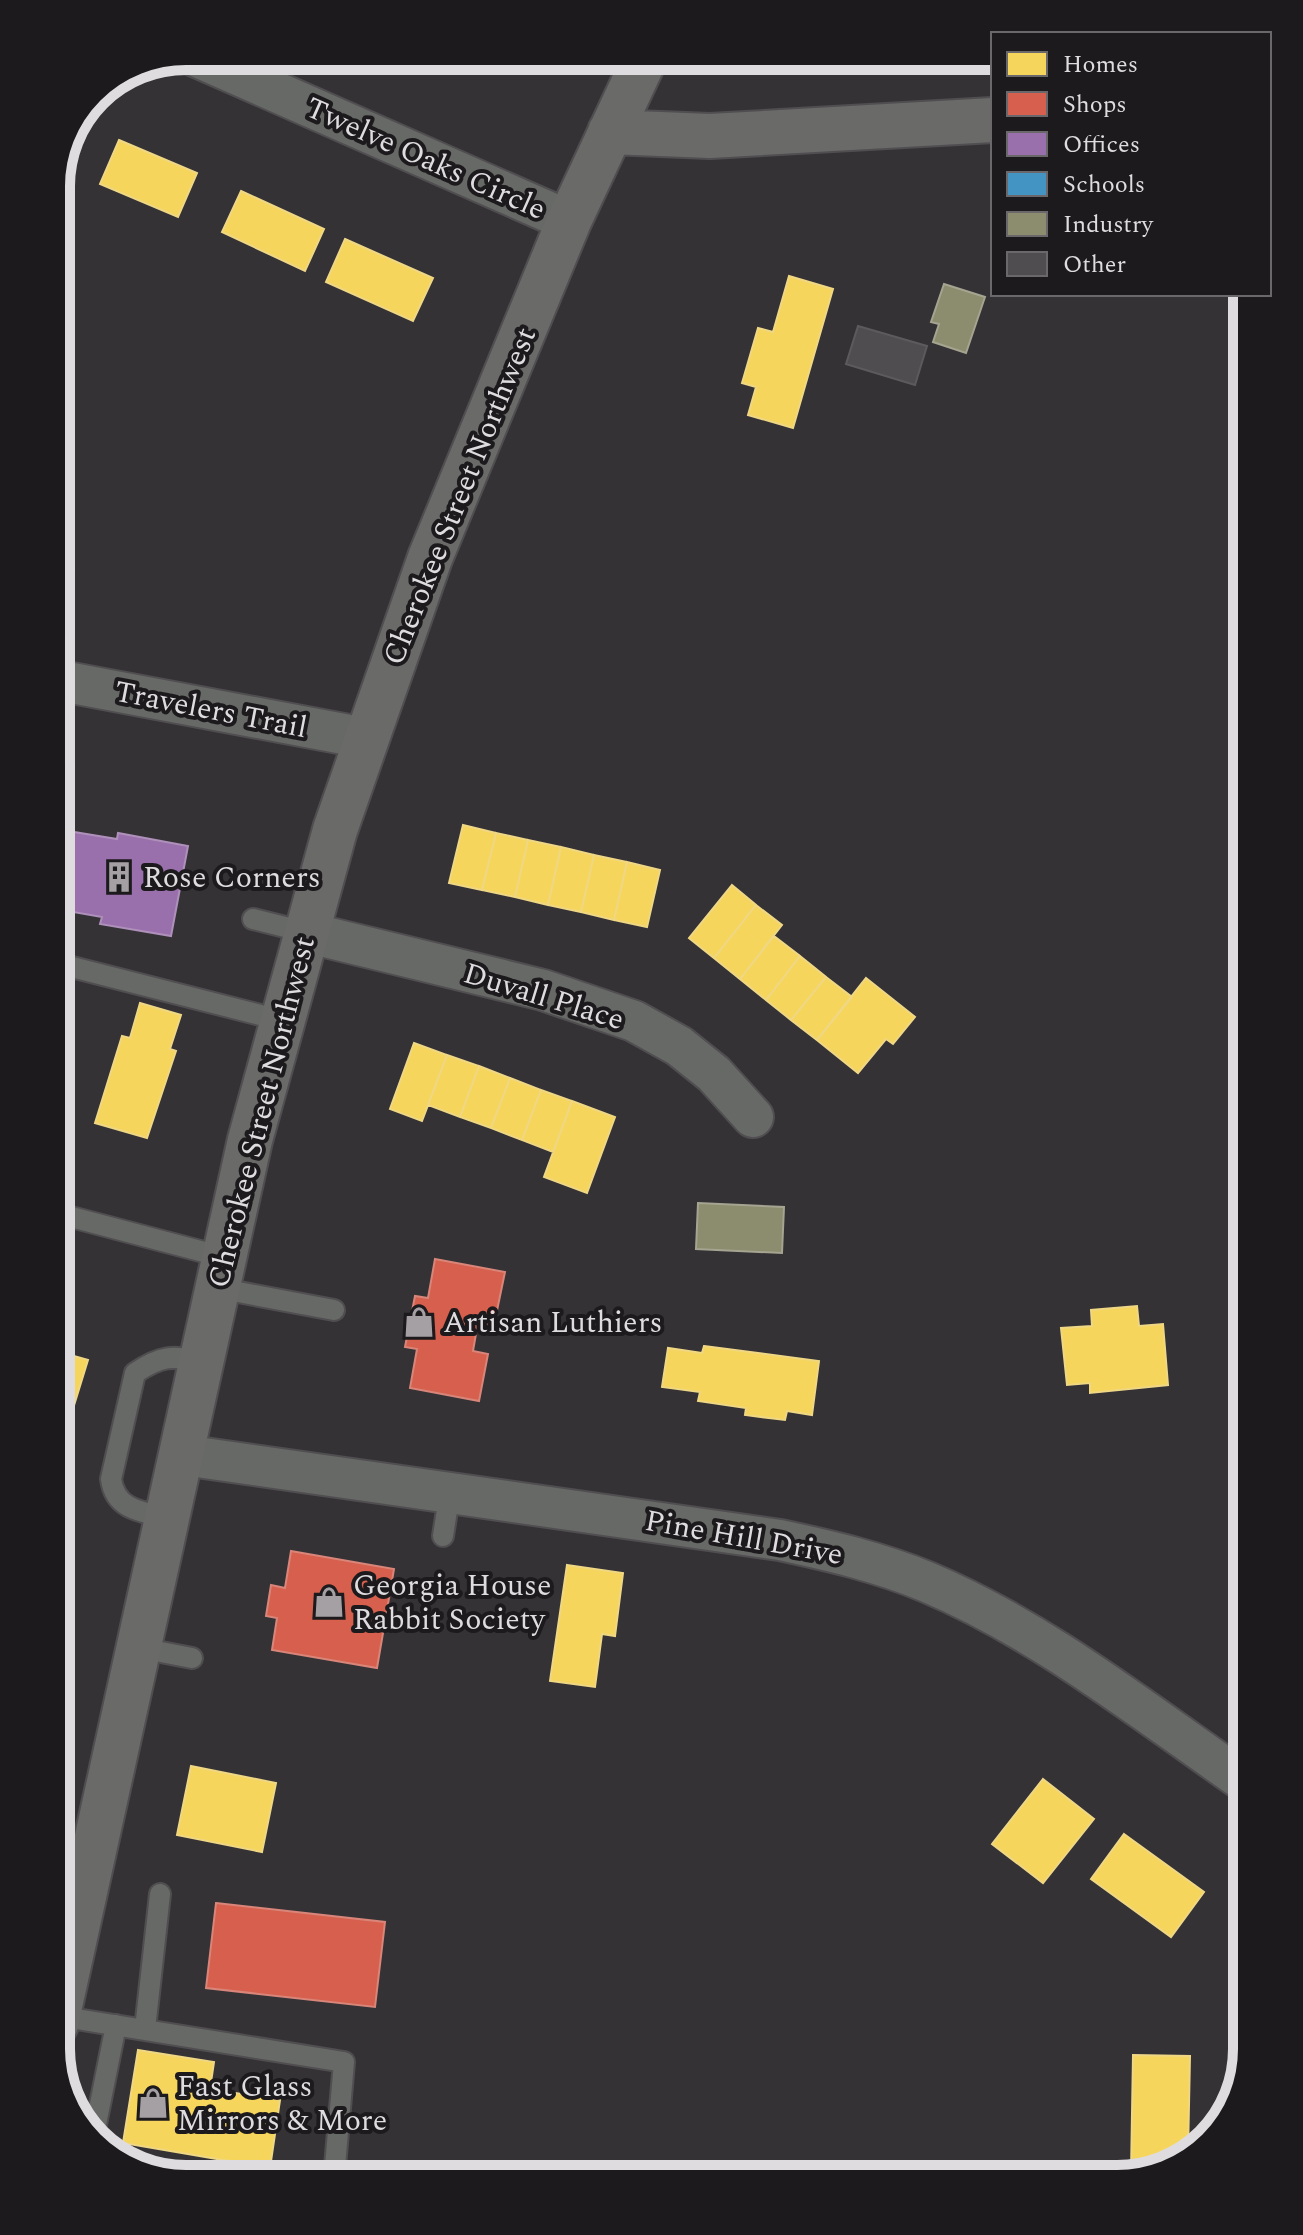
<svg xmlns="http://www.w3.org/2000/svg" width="1303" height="2235" viewBox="0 0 1303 2235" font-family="Spectral,serif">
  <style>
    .homes { fill: #f6d55c; stroke: #efd784; stroke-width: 2 }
    .shops { fill: #d6604d; stroke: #d98579; stroke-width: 2 }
    .offices { fill: #9970ab; stroke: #ae90bb; stroke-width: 2 }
    .schools { fill: #4393c3; stroke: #72a9cc; stroke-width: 2 }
    .industry { fill: #8c8c6e; stroke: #a5a490; stroke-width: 2 }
    .building { fill: #4f4d50; stroke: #5d5a5e; stroke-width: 2 }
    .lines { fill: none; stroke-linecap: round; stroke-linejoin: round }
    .lane-casing { stroke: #504e50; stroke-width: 24 }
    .street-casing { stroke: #504e50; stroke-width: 44 }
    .secondary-casing { stroke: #504e50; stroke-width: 48 }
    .lane { stroke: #676966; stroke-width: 20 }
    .street { stroke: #676966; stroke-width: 40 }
    .secondary { stroke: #6a6a69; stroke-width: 44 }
    .labels { text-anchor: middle; stroke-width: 8; stroke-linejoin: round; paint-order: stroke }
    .street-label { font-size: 30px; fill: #dfdce0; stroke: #1c1a1c }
    .poi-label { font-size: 30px; fill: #dfdce0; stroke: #1c1a1c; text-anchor: start }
    .rim { fill: none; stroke: #dfdce0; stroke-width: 10 }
  </style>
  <rect width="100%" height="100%" fill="#353236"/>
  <path class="homes" d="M119,140L197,173L178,217L100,184Z
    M241,191L324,229L305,271L222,232Z
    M345,239L433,278L413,321L326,282Z
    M789,276L833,289L793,428L748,415L756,387L742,383L758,328L773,332Z
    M463,825L496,833L482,890L449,883Z
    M496,833L528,840L515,897L482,890Z
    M528,840L561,847L548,905L515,897Z
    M561,847L594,855L581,912L548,905Z
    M594,855L627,862L614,920L581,912Z
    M627,862L660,870L647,927L614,920Z
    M732,885L756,905L714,958L689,938Z
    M756,905L782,925L740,979L714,958Z
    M774,936L800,956L766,1000L740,979Z
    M800,956L826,977L791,1020L766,1000Z
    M826,977L852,997L817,1040L791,1020Z
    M866,978L915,1017L893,1044L886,1039L858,1073L817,1040Z
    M140,1003L181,1015L170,1049L176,1051L147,1138L95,1123L122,1036L130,1038Z
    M414,1043L447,1055L422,1121L390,1109Z
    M447,1055L479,1066L460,1117L428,1105Z
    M479,1066L510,1078L491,1128L460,1117Z
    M510,1078L541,1090L522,1140L491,1128Z
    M541,1090L572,1101L553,1152L522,1140Z
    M572,1101L615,1117L587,1193L544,1177Z
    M1137,1306L1139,1326L1163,1324L1168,1385L1090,1393V1383L1067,1385L1061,1328L1092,1326L1091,1310Z
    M704,1346L819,1361L812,1415L787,1411L785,1420L745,1415L746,1408L698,1401L700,1392L662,1387L668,1348L702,1353Z
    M56,1351L88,1360L56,1464Z
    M567,1565L623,1573L615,1636L602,1634L595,1687L550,1681Z
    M191,1766L276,1783L262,1852L177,1835Z
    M1043,1779L1094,1819L1043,1883L992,1844Z
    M1124,1834L1204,1892L1171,1937L1091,1879Z
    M138,2050L214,2062L210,2089L280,2100L270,2168L123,2143Z
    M1133,2055L1190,2056L1188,2153L1174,2166L1142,2173H1131Z"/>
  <path class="shops" d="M435,1259L505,1272L494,1325L478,1322L473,1351L488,1354L479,1401L410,1388L417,1349L405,1347L415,1296L428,1298Z
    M291,1551L394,1569L377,1668L272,1650L277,1618L266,1616L271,1585L285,1588Z
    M216,1903L385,1922L375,2007L206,1988Z"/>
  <path class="offices" d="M56,829L117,839L118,833L188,846L171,936L100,924L102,917L56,909Z"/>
  <path class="schools" d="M56,1660L66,1661L62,1707H56Z"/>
  <path class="industry" d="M944,284L985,297L966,353L933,342L939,324L931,322Z
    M698,1203L784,1207L782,1253L696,1249Z"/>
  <path class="building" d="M858,326L927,346L915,385L846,364Z"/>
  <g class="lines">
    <defs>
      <path id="lane" d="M253,919L305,932
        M56,963L280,1020
        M56,1213L223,1257
        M217,1288L334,1310
        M169,1518C142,1512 115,1510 111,1479L135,1373C162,1355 171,1356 202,1361
        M443,1536L450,1491
        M140,1648L192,1658
        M58,2016L344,2062L334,2178
        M145,2029L160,1894
        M94,2134L116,2025"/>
      <path id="street" d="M195,56L569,221
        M56,680L365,738
        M305,932L543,990L634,1021L679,1046L714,1074L753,1117
        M183,1455L780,1540C831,1551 879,1562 927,1582C1043,1631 1144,1712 1247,1783"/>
      <path id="secondary" d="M610,132L710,136L993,120
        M56,2024L250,1140L335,830L430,558L569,221L646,56"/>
    </defs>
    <use href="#lane" class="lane-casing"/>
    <use href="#street" class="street-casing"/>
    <use href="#secondary" class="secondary-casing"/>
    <use href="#lane" class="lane"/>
    <use href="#street" class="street"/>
    <use href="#secondary" class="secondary"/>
  </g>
  <defs>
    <symbol id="building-bare" viewBox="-9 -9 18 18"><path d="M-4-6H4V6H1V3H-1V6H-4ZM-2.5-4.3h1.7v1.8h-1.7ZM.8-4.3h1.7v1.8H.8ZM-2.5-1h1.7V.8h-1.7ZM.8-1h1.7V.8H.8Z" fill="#a4a0a4" stroke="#1c1a1c" stroke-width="2.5" paint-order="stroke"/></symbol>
    <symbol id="shop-bare" viewBox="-9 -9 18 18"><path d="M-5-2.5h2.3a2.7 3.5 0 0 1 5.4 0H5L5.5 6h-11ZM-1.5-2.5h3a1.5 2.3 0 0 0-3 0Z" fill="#a4a0a4" stroke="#1c1a1c" stroke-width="2.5" paint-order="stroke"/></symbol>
  </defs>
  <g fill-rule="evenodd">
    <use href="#building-bare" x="97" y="855" width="44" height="44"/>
    <use href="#shop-bare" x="397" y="1300" width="44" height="44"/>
    <use href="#shop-bare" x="307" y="1580" width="44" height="44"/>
    <use href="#shop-bare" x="131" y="2081" width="44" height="44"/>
  </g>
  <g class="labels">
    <g class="street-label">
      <text transform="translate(426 158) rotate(24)" y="10">Twelve Oaks Circle</text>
      <text transform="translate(459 496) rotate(-68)" y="10">Cherokee Street Northwest</text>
      <text transform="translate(211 709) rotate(11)" y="10">Travelers Trail</text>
      <text transform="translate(544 996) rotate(17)" y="10">Duvall Place</text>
      <text transform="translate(261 1112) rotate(-76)" y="10">Cherokee Street Northwest</text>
      <text transform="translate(744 1537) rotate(10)" y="10">Pine Hill Drive</text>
    </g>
    <g class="poi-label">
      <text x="143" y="887">Rose Corners</text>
      <text x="443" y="1332">Artisan Luthiers</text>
      <text x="353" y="1595">Georgia House<tspan x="353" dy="34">Rabbit Society</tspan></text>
      <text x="177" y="2096">Fast Glass<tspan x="177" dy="34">Mirrors &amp; More</tspan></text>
    </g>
  </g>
  <path d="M0 0H1303V2235H0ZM186 70H1117A116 116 0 0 1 1233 186V2049A116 116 0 0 1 1117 2165H186A116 116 0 0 1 70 2049V186A116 116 0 0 1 186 70Z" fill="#1c1a1c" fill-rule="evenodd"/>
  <path class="rim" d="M186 70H1117A116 116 0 0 1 1233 186V2049A116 116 0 0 1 1117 2165H186A116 116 0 0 1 70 2049V186A116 116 0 0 1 186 70Z"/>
  <rect x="991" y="32" width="280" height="264" fill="#1c1a1c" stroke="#6a686a" stroke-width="2"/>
  <rect x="1007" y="52" width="40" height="24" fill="#f6d55c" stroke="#6a686a" stroke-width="2"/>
  <text x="1063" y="72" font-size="24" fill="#dfdce0">Homes</text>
  <rect x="1007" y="92" width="40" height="24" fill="#d6604d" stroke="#6a686a" stroke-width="2"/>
  <text x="1063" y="112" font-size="24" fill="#dfdce0">Shops</text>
  <rect x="1007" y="132" width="40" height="24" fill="#9970ab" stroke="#6a686a" stroke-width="2"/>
  <text x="1063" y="152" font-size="24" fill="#dfdce0">Offices</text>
  <rect x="1007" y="172" width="40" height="24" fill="#4393c3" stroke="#6a686a" stroke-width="2"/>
  <text x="1063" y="192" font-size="24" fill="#dfdce0">Schools</text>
  <rect x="1007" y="212" width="40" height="24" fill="#8c8c6e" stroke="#6a686a" stroke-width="2"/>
  <text x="1063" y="232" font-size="24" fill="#dfdce0">Industry</text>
  <rect x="1007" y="252" width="40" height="24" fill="#4f4d50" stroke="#6a686a" stroke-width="2"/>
  <text x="1063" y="272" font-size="24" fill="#dfdce0">Other</text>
</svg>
